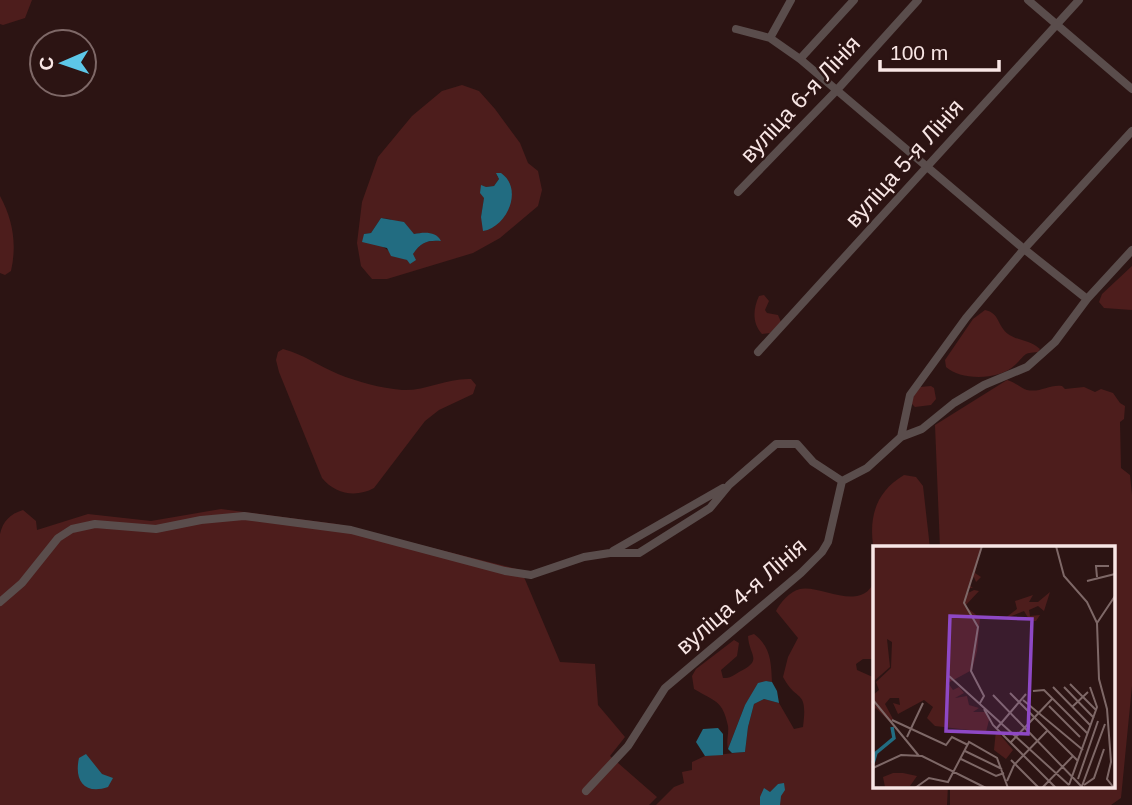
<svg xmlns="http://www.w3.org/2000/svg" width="1132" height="805" viewBox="0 0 1132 805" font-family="Arial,sans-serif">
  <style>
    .green { fill: #4d1d1c; fill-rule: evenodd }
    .water { fill: #226c81 }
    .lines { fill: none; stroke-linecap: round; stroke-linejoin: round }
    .street { stroke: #5a4d4c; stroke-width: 8 }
    .labels { text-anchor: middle; stroke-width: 5; stroke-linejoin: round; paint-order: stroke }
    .street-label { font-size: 23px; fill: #f8e6e5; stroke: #2c1413 }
    .inset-river { fill: none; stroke: #226c81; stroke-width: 3.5 }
    .inset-road { fill: none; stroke: #7e6867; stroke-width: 2 }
    .view { fill: #8e48c5; fill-opacity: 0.15; stroke: #8e48c5; stroke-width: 3.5 }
    .inset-edge { fill: none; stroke: #f8e6e5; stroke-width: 3.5 }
  </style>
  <rect width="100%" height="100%" fill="#2c1413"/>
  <path class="green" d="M0,0H32L25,18L3,25L0,24Z
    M462,85L479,91L495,109L520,143L528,163L538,171L542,190L538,206L500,238L473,253L387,279H372L361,266L357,243L362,202L378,157L412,116L442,91ZM496,174L512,193L481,217L486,187L494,186L499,179ZM381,218L390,219L414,234L425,233L441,241C420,240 420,245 408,260L398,257L364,234L371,233Z
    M0,196C13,220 17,244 11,271L5,275L0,273Z
    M1132,266V310L1104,308L1099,302L1102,294Z
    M764,295L769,301L765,310L767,313L778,315L781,322L770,333L762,334C752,323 753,309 759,296Z
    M985,310C1000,313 997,326 1008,334C1018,341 1030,340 1040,349L1038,352C1022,353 1026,355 1015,365C1000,380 961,381 946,367L945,360L973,319Z
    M283,349C303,354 319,366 338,374C358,382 380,388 402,390C426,391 447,378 471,379L476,385L473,394L439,410L425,421L374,488C356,498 335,494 322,478L279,372L276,360L278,352Z
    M1007,380C1015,382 1021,388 1027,390C1040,393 1050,384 1062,386L1065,389L1084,387L1095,392L1101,389L1113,393L1120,403L1125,406L1124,419L1120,422L1121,468L1130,475L1132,495V686L1121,798L1111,805H950V786H1113V548H940L935,425Z
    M931,386L934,388L936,399L931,405L915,407L912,404V396L920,387Z
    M904,475L916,477L923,486L930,548H875V557C868,523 872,494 904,475Z
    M221,509L337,524L521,570L560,662L595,664L598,705L625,737L610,756L657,797L649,805H0V534C3,521 10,514 23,510L36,521L37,530L88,514L151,521Z
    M875,578V659H863L856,664L857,670L875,678V786H948L947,805H780L778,784L770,792L760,797V805H656L674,787L684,783L682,772L692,770V762L705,756L745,752L748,727L754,704L764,699L779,703L794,729L803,727C808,687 797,704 783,677L788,657L798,638L776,611C780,603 790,591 800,589C820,584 865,615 875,578Z
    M754,634C771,647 771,662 772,682L766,681L745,705L728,749C726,741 729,734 728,726C723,700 714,701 694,689L692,676L696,669L734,640L739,643L737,656L721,670L723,678C731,678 732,676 739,672C764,660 749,656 748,636Z"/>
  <path class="water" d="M496,173H501C524,189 507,227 483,231L481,217L484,198L480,193L481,185L486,187L494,186L499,179Z
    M381,218L404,222L414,234C424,232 436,231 441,241C428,240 421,242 413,254L416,260L410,264L407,260L391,256L387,248L362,242L364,234L371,233Z
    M766,681L772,682L777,691L779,703L764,699L754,704L748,727L745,752L732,753L728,749L745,705L758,683Z
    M718,728L723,734V755L705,756L696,742L703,729Z
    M86,754L102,774L113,778L108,787C84,795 74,780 79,758Z
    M784,783L785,790L781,796L780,805H760V797L764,788L770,792L778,784Z"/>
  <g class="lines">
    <path class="street" d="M1028,0L1132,89
      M736,29L770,38L800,59L1024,249L1087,299
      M770,38L791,0
      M800,59L854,0
      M738,192L836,91L918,0
      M758,352L1079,0
      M901,437L922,429L954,403L984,385L1027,367L1055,342L1087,299L1132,250
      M613,551L723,488
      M0,602L22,583L58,538L72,529L95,524L156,529L201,520L244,516L351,530L505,571L531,575L584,557L610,553H639L710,508L729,485L776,444H797L813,462L842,481
      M586,791L628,746L665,688L801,573L822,552L828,542L842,481L867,468L901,437L910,395L966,318L1024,249L1132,131"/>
  </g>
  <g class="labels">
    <g class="street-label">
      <text transform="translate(800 99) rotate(-47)" y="8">вуліца 6-я Лінія</text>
      <text transform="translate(904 163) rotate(-48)" y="8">вуліца 5-я Лінія</text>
      <text transform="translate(741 596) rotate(-41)" y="8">вуліца 4-я Лінія</text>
    </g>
  </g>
  <g transform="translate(873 546)">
    <rect width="242" height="242" fill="#2c1413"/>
    <path d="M0,0H109L102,27L108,31L103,36L101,31L96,39L100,42H95V47L101,44L106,45L92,60L107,72L104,105L99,124L75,137L80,144L86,141L91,147L82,152L94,150L96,159L106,162L100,166H112L116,174L113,186L62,180L54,172L60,161L51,154L25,168L20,157L27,159L26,152H17L12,158L20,173L17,176L3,162L0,165V157L7,163L0,152V149L6,144L3,136L18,122L19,96L14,93L17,121L0,136ZM177,46L171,65L165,60L156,64L157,70L167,69L163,75H157L151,65L131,73L144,63L142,55L160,49L156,56H165ZM123,184L140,204L133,213L121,204ZM20,227H30L44,230L37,240L12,241L10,231Z" fill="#4d1d1c"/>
    <path class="inset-river" d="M0,217L3,207L21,192L19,181"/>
    <path class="inset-road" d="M183,0L191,30L214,56L224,77M224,31L223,20H236M214,35L242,28M76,130L196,239M197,138L223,164M180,141L218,180M191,141L221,172M160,145L171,144L215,188M137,147L205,215M120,149L210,242M0,154L46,210M150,154L210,204M107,157L111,150L98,125L105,81L91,57L109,0M176,160L207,191M199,161L215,146M111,163L120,179L183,242M19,174L73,199L79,191L95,199M124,182L153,148M34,191L50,157M138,196L179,153M92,205L129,223M88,213L123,230L131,227M138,214L166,242M0,222L28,209L49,210L113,242M205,233L225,175M134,235L141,219L174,185M196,239L224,161L217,141M211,239L221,232L231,203M209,240L232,178M42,242L56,232L75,236L96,196L124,212L135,242M169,242L200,210M241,242L234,233L238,216L234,163L226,133L224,77L242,50"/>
    <path class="view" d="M77,70L159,73L155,188L73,185Z"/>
    <rect width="242" height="242" class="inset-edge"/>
  </g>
  <g transform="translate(63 63) rotate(268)"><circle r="33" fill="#2c1413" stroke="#7e6867" stroke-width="2"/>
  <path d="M0-5L12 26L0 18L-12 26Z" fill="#5dc7e8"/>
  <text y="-10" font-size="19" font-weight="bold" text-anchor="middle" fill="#f8e6e5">С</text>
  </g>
  <path d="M880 60v10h119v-10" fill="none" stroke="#f8e6e5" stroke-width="3.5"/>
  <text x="890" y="60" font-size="21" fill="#f8e6e5" stroke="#2c1413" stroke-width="5" paint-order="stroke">100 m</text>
</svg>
